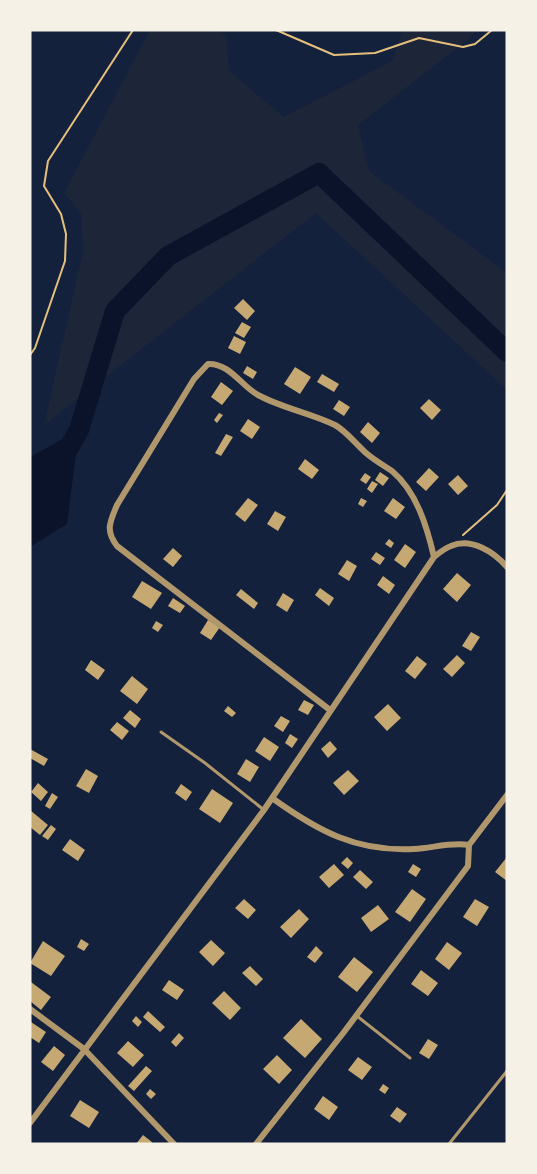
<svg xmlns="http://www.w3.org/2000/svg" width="537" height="1174" viewBox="0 0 537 1174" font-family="Rubik,sans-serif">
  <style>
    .green { fill: #1d2539 }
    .water { fill: #0b132b }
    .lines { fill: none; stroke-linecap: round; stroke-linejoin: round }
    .river { stroke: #0b132b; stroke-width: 20 }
    .building { fill: #c6a872 }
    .path { stroke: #e5c07b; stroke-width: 2 }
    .service { stroke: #b1986c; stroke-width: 3 }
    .minor { stroke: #b1986c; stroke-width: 6 }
  </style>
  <rect width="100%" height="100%" fill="#14213d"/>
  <path class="green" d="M150,30H213L226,34L229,71L284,117L392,61L402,30H475L470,38L358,125L369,171L507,273V390L316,213L44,425L83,251L81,214L64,193Z"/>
  <path class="water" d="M79,430L67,524L30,547V457Z"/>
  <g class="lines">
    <path class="river" d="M67,451L79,430L115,311L168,256L319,173L507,352"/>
  </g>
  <path class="building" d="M243,299L255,311L247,320L234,308Z
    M242,322L251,327L244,338L235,333Z
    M234,336L246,342L240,354L228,348Z
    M247,366L257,372L253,379L243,373Z
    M295,367L311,377L300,394L284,384Z
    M322,374L339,384L334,392L317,382Z
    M221,382L233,391L222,405L211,397Z
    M429,399L441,410L432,420L420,408Z
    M339,400L350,407L344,416L333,409Z
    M219,413L223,415L217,423L214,420Z
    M248,419L260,427L252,439L240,431Z
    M368,422L380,433L372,443L360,432Z
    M226,434L233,437L221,456L215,453Z
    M305,459L319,470L312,479L298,469Z
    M429,468L439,477L426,491L416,482Z
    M380,472L389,478L383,486L375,480Z
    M365,473L371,477L366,484L360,480Z
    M458,475L468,486L458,495L448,484Z
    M372,481L378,484L372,493L367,489Z
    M248,498L258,505L245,522L235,514Z
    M361,498L367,501L363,507L358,504Z
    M393,498L405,507L396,519L384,511Z
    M275,511L286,517L278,531L267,524Z
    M389,539L394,543L391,548L385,544Z
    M405,544L416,552L405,568L394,560Z
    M173,548L182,556L173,567L163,559Z
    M376,552L385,558L380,565L371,559Z
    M347,560L357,566L349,581L338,574Z
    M457,573L471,585L457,602L443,589Z
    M383,576L395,585L389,594L377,585Z
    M142,581L162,593L151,609L132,597Z
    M320,588L334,598L329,606L315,595Z
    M241,589L258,603L254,609L236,595Z
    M283,593L294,600L287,612L276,605Z
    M173,598L185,606L180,613L168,606Z
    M208,620L220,627L211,640L200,633Z
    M156,621L163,625L158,632L152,628Z
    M471,632L480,637L471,651L462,646Z
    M457,655L465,663L452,677L443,669Z
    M417,656L427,664L415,679L405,671Z
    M91,660L105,670L98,680L85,670Z
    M132,676L148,689L137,704L120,691Z
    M304,700L314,705L308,715L298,710Z
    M388,704L401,718L387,731L374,717Z
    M228,706L236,713L232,717L224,711Z
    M130,710L141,719L135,728L123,718Z
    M281,716L290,721L283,732L274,726Z
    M117,722L129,731L122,740L110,730Z
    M290,734L298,739L292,748L285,743Z
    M264,737L279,747L270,761L255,751Z
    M330,741L337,749L328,758L321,749Z
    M30,749L48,759L44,766L30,758Z
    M246,759L259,767L250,782L237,774Z
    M86,769L98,776L89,793L76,786Z
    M348,770L359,781L344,795L333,783Z
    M38,783L48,792L41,801L31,792Z
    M181,784L192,792L186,801L175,793Z
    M212,789L233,803L220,823L199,809Z
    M52,793L58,797L50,809L45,806Z
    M30,810L48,825L40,835L30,827Z
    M51,825L56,829L48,840L42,836Z
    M70,839L85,850L78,861L62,850Z
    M347,857L353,863L348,869L341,863Z
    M507,857V881L495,872Z
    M334,864L344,875L329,888L319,877Z
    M413,864L421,869L416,877L408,872Z
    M360,870L373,882L366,889L353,877Z
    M412,889L426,899L410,922L395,912Z
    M244,899L256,910L248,919L235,908Z
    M475,899L489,907L477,926L463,917Z
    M378,905L389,919L371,932L361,918Z
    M299,909L309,919L291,938L280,927Z
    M81,939L89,944L84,951L77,947Z
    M211,940L225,953L213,966L199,952Z
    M43,941L65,956L51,976L30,963Z
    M447,942L462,953L449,970L435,959Z
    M316,946L323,953L315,963L307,957Z
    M354,957L373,972L357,992L338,977Z
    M250,966L263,979L256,986L242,973Z
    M421,970L438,983L428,996L411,984Z
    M169,980L184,990L177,1000L162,990Z
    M31,982L51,997L41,1010L30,1001Z
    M224,991L241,1008L230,1020L212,1003Z
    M148,1011L165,1027L160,1032L143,1017Z
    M136,1016L142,1022L138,1027L132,1021Z
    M301,1019L322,1039L305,1058L283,1038Z
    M31,1022L46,1032L39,1043L30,1037Z
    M179,1033L184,1038L176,1047L171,1042Z
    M428,1039L438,1045L429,1059L419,1053Z
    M128,1041L144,1055L133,1067L117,1053Z
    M54,1046L65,1055L53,1071L41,1062Z
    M277,1055L292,1070L279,1084L263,1069Z
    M358,1057L372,1067L362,1080L348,1070Z
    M146,1066L152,1071L134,1091L128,1086Z
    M383,1084L389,1088L385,1094L379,1090Z
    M150,1089L156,1094L151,1099L146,1094Z
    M323,1096L338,1107L329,1120L314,1109Z
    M80,1100L99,1112L89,1128L70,1116Z
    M397,1107L407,1114L400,1123L390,1116Z
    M143,1135L152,1142L151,1144H136Z"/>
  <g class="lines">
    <path class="path" d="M276,30L334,55L375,53L419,38L463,47L475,44L492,30
      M30,355L35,348L65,261L66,234L61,214L44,186L48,161L133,30
      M463,535L497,505L507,490"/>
    <path class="service" d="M161,732L205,763L264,810
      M357,1016L410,1058
      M449,1144L507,1071"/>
    <path class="minor" d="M330,710L117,546C105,530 110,522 117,505L194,379L208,364C230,363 241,386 258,395C282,408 310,413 335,425C346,431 356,444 366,453C374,460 383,465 392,471C417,492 427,527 434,557
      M272,798C318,831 356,852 414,849C433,848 450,842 469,845
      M30,1009L84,1049L174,1144
      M30,1123L264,810L434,557C439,553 445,548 451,546C471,537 494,552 507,567
      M256,1144L344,1032L468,866L469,845L507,795"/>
  </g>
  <rect width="537" height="1174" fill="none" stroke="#f6f1e7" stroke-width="63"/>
</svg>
